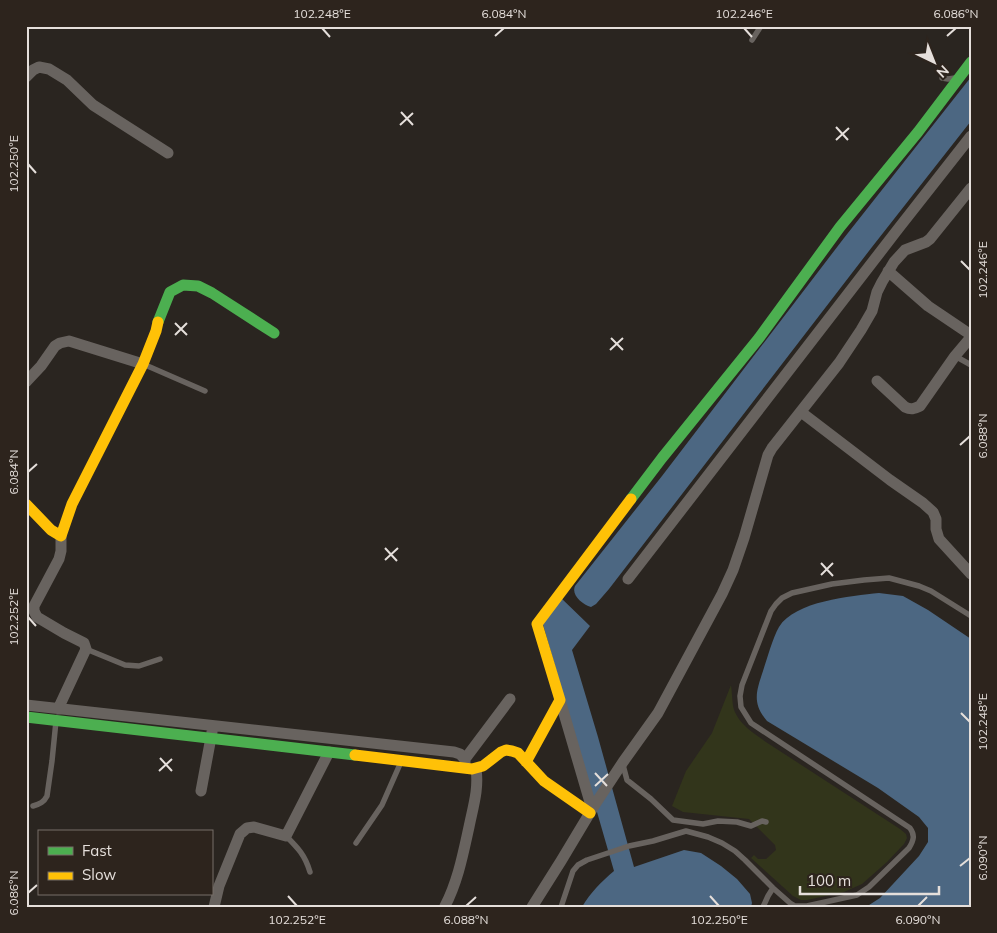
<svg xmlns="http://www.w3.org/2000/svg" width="997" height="933" viewBox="0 0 997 933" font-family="Mulish,sans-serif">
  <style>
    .green { fill: #32351b }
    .water { fill: #4c6782 }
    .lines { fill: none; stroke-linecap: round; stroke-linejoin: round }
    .lane { stroke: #68635f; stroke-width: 5.5 }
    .street { stroke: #68635f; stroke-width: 11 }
    .fast { stroke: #4caf50; stroke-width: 11 }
    .slow { stroke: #ffc107; stroke-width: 11 }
    .ticks { fill: none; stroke: #e5dfdb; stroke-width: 2 }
    .neatline { fill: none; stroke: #e5dfdb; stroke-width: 2 }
    .ticks-label { font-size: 12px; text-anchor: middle; fill: #e5dfdb }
  </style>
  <rect width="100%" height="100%" fill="#2a2520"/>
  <path class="green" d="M731,685C732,692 732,699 733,706C737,724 755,734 769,744L900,829L906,834L907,838L904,844L887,862L862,884L844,892L807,900H801L793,896L751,858L754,855L758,859H766L776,850L775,845L749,819L683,812L672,806L686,771L712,733Z"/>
  <path class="water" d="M971,77V121L872,247L609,589L596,604L591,607C582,604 571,595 575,586L662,476L844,238Z
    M879,593L903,596L928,610L971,639V907H866L880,898L919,856L928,842V828L919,817L878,788L767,721C752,703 756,692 763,671C767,659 773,637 779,627C795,601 851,596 879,593Z
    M560,597L590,626L572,650L598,737L634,867L684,850L701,853L721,866L737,879L750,894L752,903L751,907H582C591,892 601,882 614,871L542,621Z"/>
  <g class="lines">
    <path class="lane" d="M752,40L761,26
      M942,78L948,79L955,78
      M955,356L971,365
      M143,364L205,391
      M86,649L125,665L139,666L160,659
      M623,765L627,780L651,799L673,820L703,824L718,821L737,822L751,826L762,821L766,822
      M33,806C40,804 44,802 47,796L52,761L56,721
      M286,836C298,848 305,855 310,872
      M356,843L382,805L401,762
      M561,907L573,871L578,865L587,860L629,846L653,841L686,831L708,837L722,843L735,851L745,860L773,888L790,903L795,906H807L857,895L869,887L909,848C914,840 915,835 910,828L751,723L741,707L740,696L742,685L771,611L776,604L782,598L792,593L832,584L864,580L889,578L919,586L931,591L971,616
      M763,907L768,896L773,888"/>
    <path class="street" d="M26,77L33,70L39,67L49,69L67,80L93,105L168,153
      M888,271L928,306L971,335
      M877,381L905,407C911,410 914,409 920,406L955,356L971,337
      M26,382L41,366L55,346L60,343L69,341L143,364
      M801,412L890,480L923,503L933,512L936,519V529L939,539L971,574
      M628,579L898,229L971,136
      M560,700L592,809
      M26,705L454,752L460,754L465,759
      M58,709L86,649L84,643L64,633L37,617L34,611V606L59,559L61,551V536
      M465,764V759L510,699
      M201,791L212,732
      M445,906C458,881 463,854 469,827C473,807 479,789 476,769
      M214,907L219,886L240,834L247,828L254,827L286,836L329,752
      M532,907L561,861L594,806L623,762L658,713L722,594L733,570L744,538L768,455L772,448L839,363L861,330L872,311L877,292L882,282L894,262L905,250L926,242L930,239L971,188"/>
    <path class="fast" d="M158,322L170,292L183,285L198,286L212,293L274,333
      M631,499L662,458L759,338L840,227L918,132L971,62
      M26,717L355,755"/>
    <path class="slow" d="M26,504L51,530L61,536L72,504L143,364L156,331L158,322
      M355,755L472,769L483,766L501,752L506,750L512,751L518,753L544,781L590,813
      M526,762L560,700L537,624L631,499"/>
  </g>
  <path class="ticks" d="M322,28L330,37M744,28L752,37M495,36L504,28M947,36L956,28M401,112L413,125M400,125L413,113M836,127L848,140M836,140L849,128M28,164L36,173M961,261L970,270M175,323L187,335M175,335L187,323M611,338L623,350M610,350L623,338M960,445L970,436M28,472L37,464M385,548L397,561M385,560L398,548M821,563L833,576M821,575L833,563M28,617L36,626M961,713L970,722M160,758L172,771M159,771L172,759M595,773L607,786M595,786L608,774M960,866L970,858M28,893L37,885M288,896L297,906M710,896L719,906M466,906L476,897M918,906L927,897"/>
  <rect width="997" height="933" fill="none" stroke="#2d241d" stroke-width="55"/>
  <rect x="38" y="830" width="175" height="65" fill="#2d241d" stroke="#776f69"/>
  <rect x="48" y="847" width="25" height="8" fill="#4caf50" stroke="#776f69"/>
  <text x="82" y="856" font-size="15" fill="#e5dfdb">Fast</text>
  <rect x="48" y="872" width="25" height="8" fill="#ffc107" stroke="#776f69"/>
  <text x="82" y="880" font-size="15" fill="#e5dfdb">Slow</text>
  <g transform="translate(934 62) rotate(137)" stroke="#2d241d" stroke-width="4" paint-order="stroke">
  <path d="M0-4L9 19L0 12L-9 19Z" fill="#e5dfdb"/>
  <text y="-8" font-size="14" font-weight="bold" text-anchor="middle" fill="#e5dfdb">N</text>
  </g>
  <path d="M800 886v8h139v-8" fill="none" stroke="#e5dfdb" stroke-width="2.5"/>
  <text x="807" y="886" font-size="15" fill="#e5dfdb" stroke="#2d241d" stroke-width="4" paint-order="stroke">100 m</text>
  <rect x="28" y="28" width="942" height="878" class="neatline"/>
  <g class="ticks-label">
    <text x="322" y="18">102.248°E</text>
    <text x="504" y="18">6.084°N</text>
    <text x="744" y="18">102.246°E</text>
    <text x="956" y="18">6.086°N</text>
    <text transform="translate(14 164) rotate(-90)" y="4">102.250°E</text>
    <text transform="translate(983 270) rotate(-90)" y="4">102.246°E</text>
    <text transform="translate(983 436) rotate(-90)" y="4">6.088°N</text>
    <text transform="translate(14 472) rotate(-90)" y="4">6.084°N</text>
    <text transform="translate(14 617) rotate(-90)" y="4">102.252°E</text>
    <text transform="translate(983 722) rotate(-90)" y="4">102.248°E</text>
    <text transform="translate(983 858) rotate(-90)" y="4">6.090°N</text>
    <text transform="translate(14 893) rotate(-90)" y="4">6.086°N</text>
    <text x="297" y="924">102.252°E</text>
    <text x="466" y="924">6.088°N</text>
    <text x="719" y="924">102.250°E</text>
    <text x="918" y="924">6.090°N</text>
  </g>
</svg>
